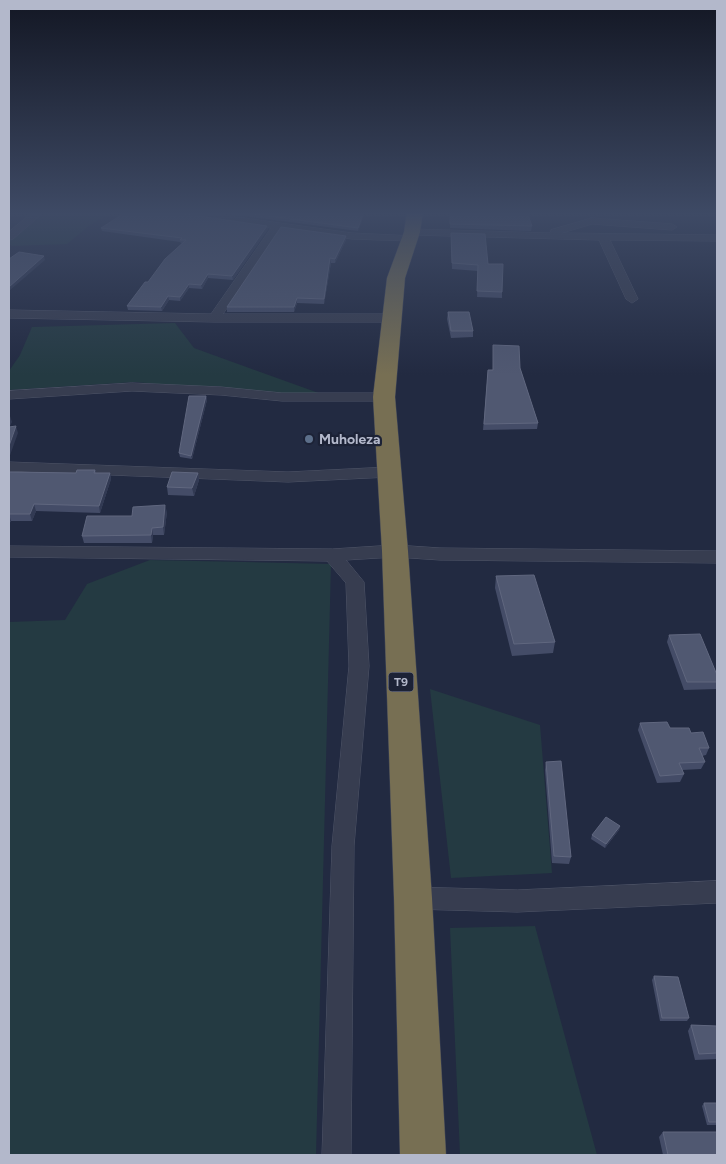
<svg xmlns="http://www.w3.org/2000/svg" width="726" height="1164" viewBox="0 0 726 1164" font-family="Figtree,sans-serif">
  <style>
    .green { fill: #243a42 }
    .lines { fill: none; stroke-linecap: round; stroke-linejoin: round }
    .street-casing { stroke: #4f5568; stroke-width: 1 }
    .highway-casing { stroke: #3f4558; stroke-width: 1 }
    .street { fill: #373d50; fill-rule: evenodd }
    .highway { fill: #776f53; fill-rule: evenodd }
    .wall { fill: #444c67 }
    .shaded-wall { fill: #323a53 }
    .building { fill: #505871; stroke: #60677f }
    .service-dot { fill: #5c6f8a; stroke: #1c2236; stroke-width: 2 }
    .labels { text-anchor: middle; stroke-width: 4.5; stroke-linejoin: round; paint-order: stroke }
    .shield { fill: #1c2236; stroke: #868b9e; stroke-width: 1 }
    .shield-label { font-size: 12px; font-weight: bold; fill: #b3b8cb }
    .poi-label { font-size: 14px; font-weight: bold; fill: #b3b8cb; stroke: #1c2236; text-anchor: start }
  </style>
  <rect width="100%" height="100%" fill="#222a41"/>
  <path class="green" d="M47,212H113L90,225L67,244L12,246L9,244V240Z
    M175,323L194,348L327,396L262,394L216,386L192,387L135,382L9,390V371L20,355L32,327Z
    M150,560L331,564L316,1155H9V622L65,620L87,584Z
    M430,689L540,725L552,873L451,878Z
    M535,926L597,1155H460L450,928Z"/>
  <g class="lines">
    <defs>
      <path id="street" d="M33,212H44L13,239L9,240V232Z
        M175,212H200L352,233L414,236L415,238L414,240L410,241L352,239L280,229L223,314H390L396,318L390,322H215L9,318V310L211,314L271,228L180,215Z
        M592,218L672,224L677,227L672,230L592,224L562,233L717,235V241L610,240L638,299L632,303L626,299L599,240L412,235L407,232L412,229L550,233L551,230Z
        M132,383L221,387L282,393H384L391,397L384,401H282L221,395L132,391L9,399V391Z
        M9,462L288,472L389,467L394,469L397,472L394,475L389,477L288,482L9,471Z
        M395,545L440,548L717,551V563L440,560L395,557L346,560L364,582L369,666L354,846L351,1155H322L332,846L349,666L346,583L327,561L9,557V546L332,549Z
        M717,881V903L517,912L413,909L405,906L401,898L405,890L413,887L517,890Z"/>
      <path id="highway" d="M407,212H423L420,232L405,278L395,397L408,551L432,898L446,1155H400L394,898L382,551L373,397L387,278L404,232Z"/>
    </defs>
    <use href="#street" class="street-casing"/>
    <use href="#highway" class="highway-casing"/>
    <use href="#street" class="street"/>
    <use href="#highway" class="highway"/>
  </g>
  <path class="wall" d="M213,212H365L358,231Z
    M450,212L532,226L531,231L450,228Z
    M179,213L267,226L268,229L233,280L208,278L202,289L189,288L180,301L169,300L162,311L128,310L127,306L182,243H181L180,242L102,231L101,228Z
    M451,233L488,264L502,292V298L477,297L478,271L452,269Z
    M346,236V240L335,263H331L324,304L297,303L294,312H227V307Z
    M448,312L473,331V337L451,338L447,319Z
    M493,345L520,368L538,423L537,429L483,430L488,370H493Z
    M206,396L207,400L192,459L180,457L179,453Z
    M95,470L96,473H110L111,479L100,513L36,511L32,521H11L9,524V472L76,473Z
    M198,473L199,480L194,496L168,495L167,487Z
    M167,512L164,535H153L152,543H84L82,536L132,516Z
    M496,576L555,642L553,653L512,656L495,588Z
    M669,635L717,675V689L684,690L667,642Z
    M640,723L691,733L709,748L706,755L702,756L705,762L701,769L682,770L684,774L680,782L657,783L638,730Z
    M546,762L571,857L569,864L552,863L545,770Z
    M620,826L619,830L605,848L591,839L592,835Z
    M654,976L689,1018L687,1021H660L652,980Z
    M691,1025L717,1026V1059L695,1060L688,1031Z
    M704,1103H717V1125H707L702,1106Z
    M663,1132L717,1155H663L659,1137Z"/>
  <path class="shaded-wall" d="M364,212H365L358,231V228Z
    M267,226L268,229L233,280L232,276Z
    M346,236V240L335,263V259Z
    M44,256L45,260L9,291V287Z
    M330,258L331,263L324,304V299Z
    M208,274V278L202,289L201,285Z
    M189,284V288L180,301V297Z
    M168,296L169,300L162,311L161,307Z
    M297,298V303L294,312V307Z
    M206,396L207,400L192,459L191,456Z
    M10,416L12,422L9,428V419Z
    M16,426L18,433L9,458V447Z
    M110,473L111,479L100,513L99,506Z
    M198,473L199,480L194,496L192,488Z
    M34,504L36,511L32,521L30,514Z
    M165,505L167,512L164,535L163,527Z
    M9,514L11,521L9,524Z
    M152,528L153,535L152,543L151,535Z
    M620,826L619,830L605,848L606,844Z"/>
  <path class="building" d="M126,212H177L179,213L267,226L232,276L208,274L201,285L189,284L180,297L168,296L161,307L127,306L145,282H148L165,259L186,240H180L182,238L101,228Z
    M239,212H364L358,228Z
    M450,212L478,214L479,212H527L532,226L450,224Z
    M281,227L346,236L335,259L330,258L324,299L297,298L294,307H227Z
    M451,233L485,234L488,264H503L502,292L477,291L478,265L452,263Z
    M19,252L44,256L9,287V259Z
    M448,312H469L473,331H451Z
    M493,345L519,346L520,368L538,423L484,424L488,370H493Z
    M189,396H206L191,456L179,453Z
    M16,426L9,446V447V427Z
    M77,470H95L94,473H110L99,506L34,504L30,514H9V472L76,473Z
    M172,472L198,473L192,488L167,487Z
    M165,505L163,527L152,528L151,535L82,536L87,516H132L133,507Z
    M534,575L555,642L514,644L496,576Z
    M700,634L717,675V682H687L669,635Z
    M667,722L670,728H689L691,733L703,732L709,748H699L705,762L679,763L684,774L660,776L640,723Z
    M561,761L571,857L554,856L546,762Z
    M606,817L620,826L606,844L592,835Z
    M654,976L678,977L689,1018H662Z
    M691,1025L717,1026V1053L699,1054Z
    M704,1103H717V1122H709Z
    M663,1132H717V1155H668Z"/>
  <linearGradient id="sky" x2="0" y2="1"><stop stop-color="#131724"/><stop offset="0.57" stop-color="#3e4a65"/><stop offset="1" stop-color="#3e4a65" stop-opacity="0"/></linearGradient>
  <rect width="726" height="375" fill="url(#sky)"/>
  <circle class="service-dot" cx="309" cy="439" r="5"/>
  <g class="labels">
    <rect class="shield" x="388.5" y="672.5" width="25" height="19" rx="4"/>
    <g class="shield-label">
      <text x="401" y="686">T9</text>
    </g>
    <g class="poi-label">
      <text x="319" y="444">Muholeza</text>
    </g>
  </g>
  <rect width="726" height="1164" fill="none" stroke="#b3b8cb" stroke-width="20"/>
</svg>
